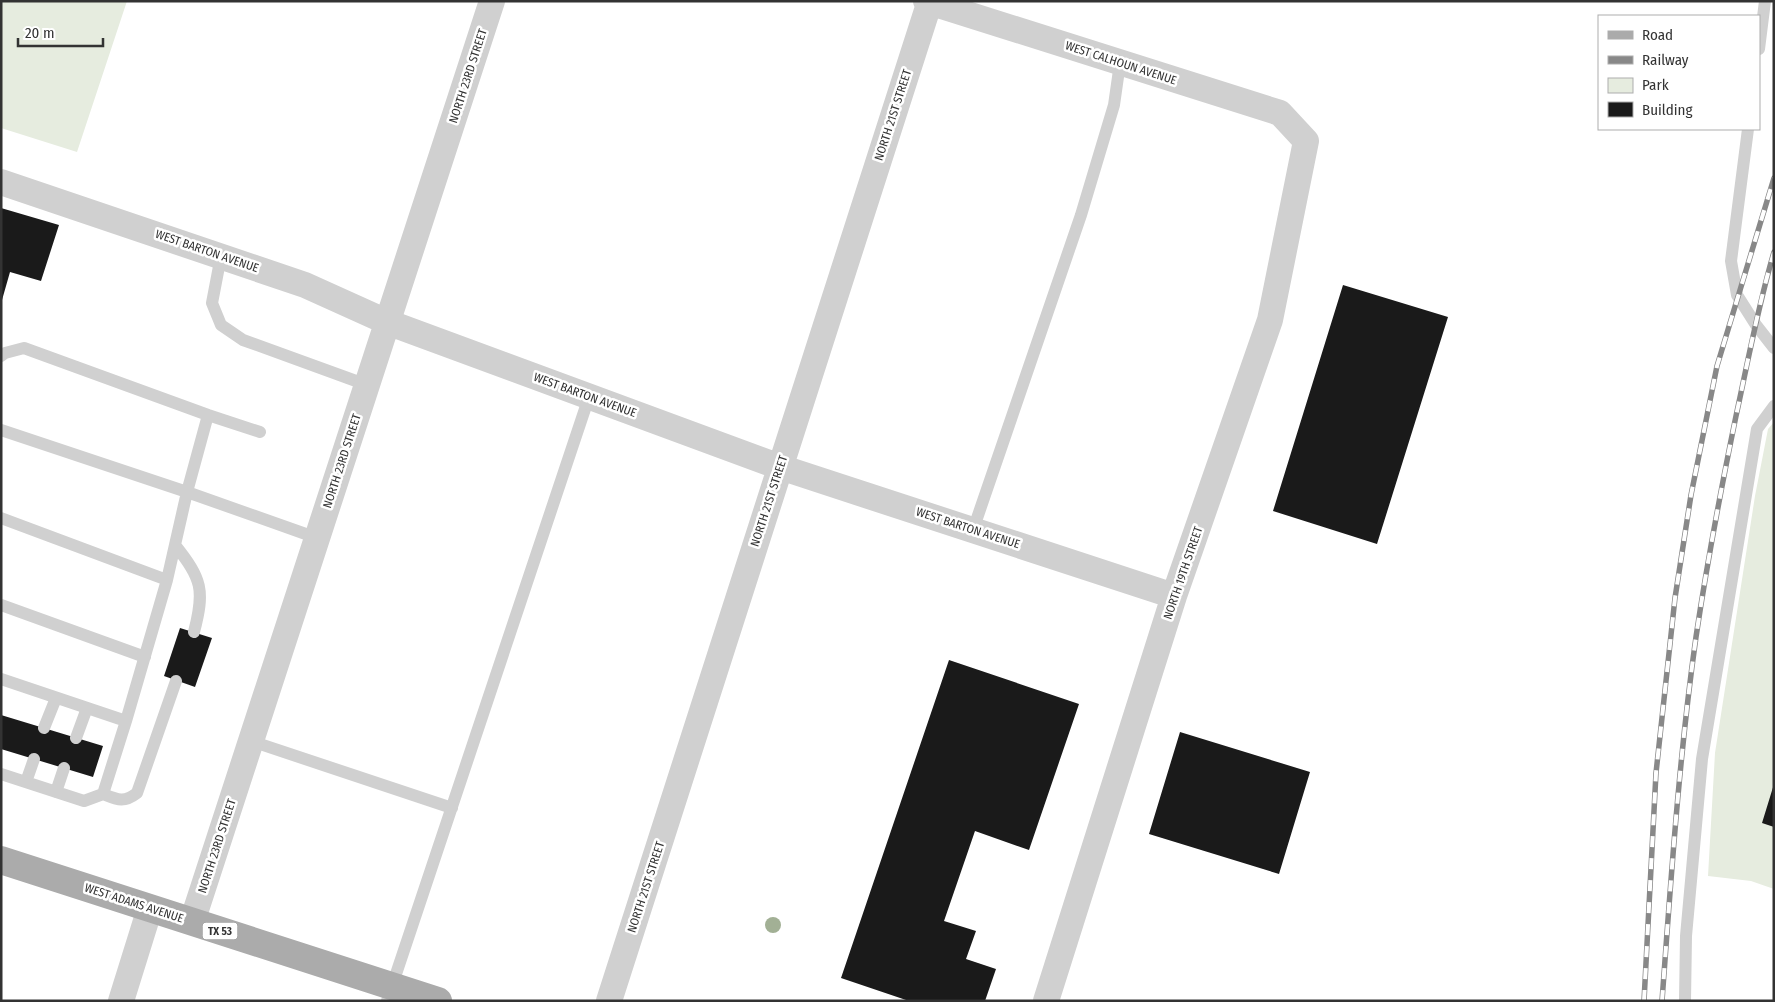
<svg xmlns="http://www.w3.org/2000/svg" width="1775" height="1002" viewBox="0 0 1775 1002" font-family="'Fira Sans Condensed',sans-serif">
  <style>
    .green { fill: #e6ecdf }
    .building { fill: #1a1a1a }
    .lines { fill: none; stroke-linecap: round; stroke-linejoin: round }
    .lane { stroke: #d0d0d0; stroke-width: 12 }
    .street { stroke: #d0d0d0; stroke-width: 26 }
    .primary { stroke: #ababab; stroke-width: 28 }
    .rail-casing { stroke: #888; stroke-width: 5.5 }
    .rail { stroke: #fff; stroke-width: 4; stroke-dasharray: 11; stroke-linecap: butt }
    .tree { fill: #a2b095 }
    .labels { text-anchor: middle; stroke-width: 5; stroke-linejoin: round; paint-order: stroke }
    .shield { fill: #fff; stroke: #707070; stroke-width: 1 }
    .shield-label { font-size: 11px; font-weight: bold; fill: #333 }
    .street-label { font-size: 12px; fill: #333; stroke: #fff }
  </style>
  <rect width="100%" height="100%" fill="#fff"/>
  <path class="green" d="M1,1H127L77,152L1,128Z
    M1774,422V889L1751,881L1708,876L1715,753L1755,496L1768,429Z"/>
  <path class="building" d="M1,208L59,225L41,281L10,272L2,300Z
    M1343,285L1448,317L1377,544L1273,511Z
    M180,628L212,638L195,687L164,676Z
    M949,660L1079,704L1029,850L975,831L944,921L976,931L966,959L996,969L985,1001H909L841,978Z
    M1,715L103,746L93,777L1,749Z
    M1180,732L1310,772L1279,874L1149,834Z
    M1774,784V827L1762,823Z"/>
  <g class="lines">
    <path class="lane" d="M1759,49L1765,1
      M1748,129L1731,261L1737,295L1756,325L1774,348
      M221,256L212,303L221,325L243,340L367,385
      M1,356L5,353L24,348L208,415L260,432
      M1,430L187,492L317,538
      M1,518L167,580L187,492L208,415
      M973,530L1081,215L1114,105L1120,63
      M175,545C202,579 205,590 194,632
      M1,605L145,657
      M1,679L126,721L167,580
      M44,728L56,698
      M76,738L87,708
      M251,741L452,808
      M1,774L84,801L103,794L126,721
      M26,782L34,759
      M56,792L64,768
      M103,794C118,800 124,803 137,793L176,681
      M387,1001L589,397
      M1685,1001L1686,936L1702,759L1757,429L1774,406"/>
    <path class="street" d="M926,1L1280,113L1306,141L1270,320L1174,596L1046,1001
      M1,182L305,285L387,322L780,467L1174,596
      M192,922L492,1
      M121,1001L150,908
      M609,1001L930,1"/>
    <path class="primary" d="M1,860L438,1001"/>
    <defs>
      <path id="rail" d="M1644,1001L1656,773L1675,598L1691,495L1717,366L1774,178
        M1662,1001C1671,879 1679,757 1696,637C1707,563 1721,489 1736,416C1748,361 1758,306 1774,252"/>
    </defs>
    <use href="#rail" class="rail-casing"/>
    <use href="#rail" class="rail"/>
  </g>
  <circle class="tree" cx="773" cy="925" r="8"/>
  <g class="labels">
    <rect class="shield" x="202.5" y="922.5" width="35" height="17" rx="4"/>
    <g class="shield-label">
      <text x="220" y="935">TX 53</text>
    </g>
    <g class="street-label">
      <text transform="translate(1121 63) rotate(18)" y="4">WEST CALHOUN AVENUE</text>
      <text transform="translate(468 76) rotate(-72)" y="4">NORTH 23RD STREET</text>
      <text transform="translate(893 115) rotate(-72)" y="4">NORTH 21ST STREET</text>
      <text transform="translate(207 251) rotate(19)" y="4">WEST BARTON AVENUE</text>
      <text transform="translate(585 395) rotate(20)" y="4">WEST BARTON AVENUE</text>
      <text transform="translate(342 461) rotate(-72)" y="4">NORTH 23RD STREET</text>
      <text transform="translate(769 501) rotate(-72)" y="4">NORTH 21ST STREET</text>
      <text transform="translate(968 528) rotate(18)" y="4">WEST BARTON AVENUE</text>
      <text transform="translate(1183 573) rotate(-71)" y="4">NORTH 19TH STREET</text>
      <text transform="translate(217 846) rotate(-72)" y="4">NORTH 23RD STREET</text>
      <text transform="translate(646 887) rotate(-72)" y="4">NORTH 21ST STREET</text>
      <text transform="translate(134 903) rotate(18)" y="4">WEST ADAMS AVENUE</text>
    </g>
  </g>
  <rect width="1775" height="1002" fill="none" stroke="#333333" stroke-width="5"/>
  <rect x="1598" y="15" width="162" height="115" fill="#ffffff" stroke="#adadad"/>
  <rect x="1608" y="31" width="25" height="8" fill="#ababab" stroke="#adadad"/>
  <text x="1642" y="40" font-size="15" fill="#333333">Road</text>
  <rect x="1608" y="56" width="25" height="8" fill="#888888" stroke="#adadad"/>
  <text x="1642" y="65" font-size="15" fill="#333333">Railway</text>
  <rect x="1608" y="78" width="25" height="15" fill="#e6ecdf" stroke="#adadad"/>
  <text x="1642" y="90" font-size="15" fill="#333333">Park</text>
  <rect x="1608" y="102" width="25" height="15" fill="#1a1a1a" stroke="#adadad"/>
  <text x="1642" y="115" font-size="15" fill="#333333">Building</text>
  <path d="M18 38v8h85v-8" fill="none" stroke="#333333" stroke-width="2.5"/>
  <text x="25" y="38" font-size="15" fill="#333333" stroke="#ffffff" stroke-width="4" paint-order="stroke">20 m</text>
</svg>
